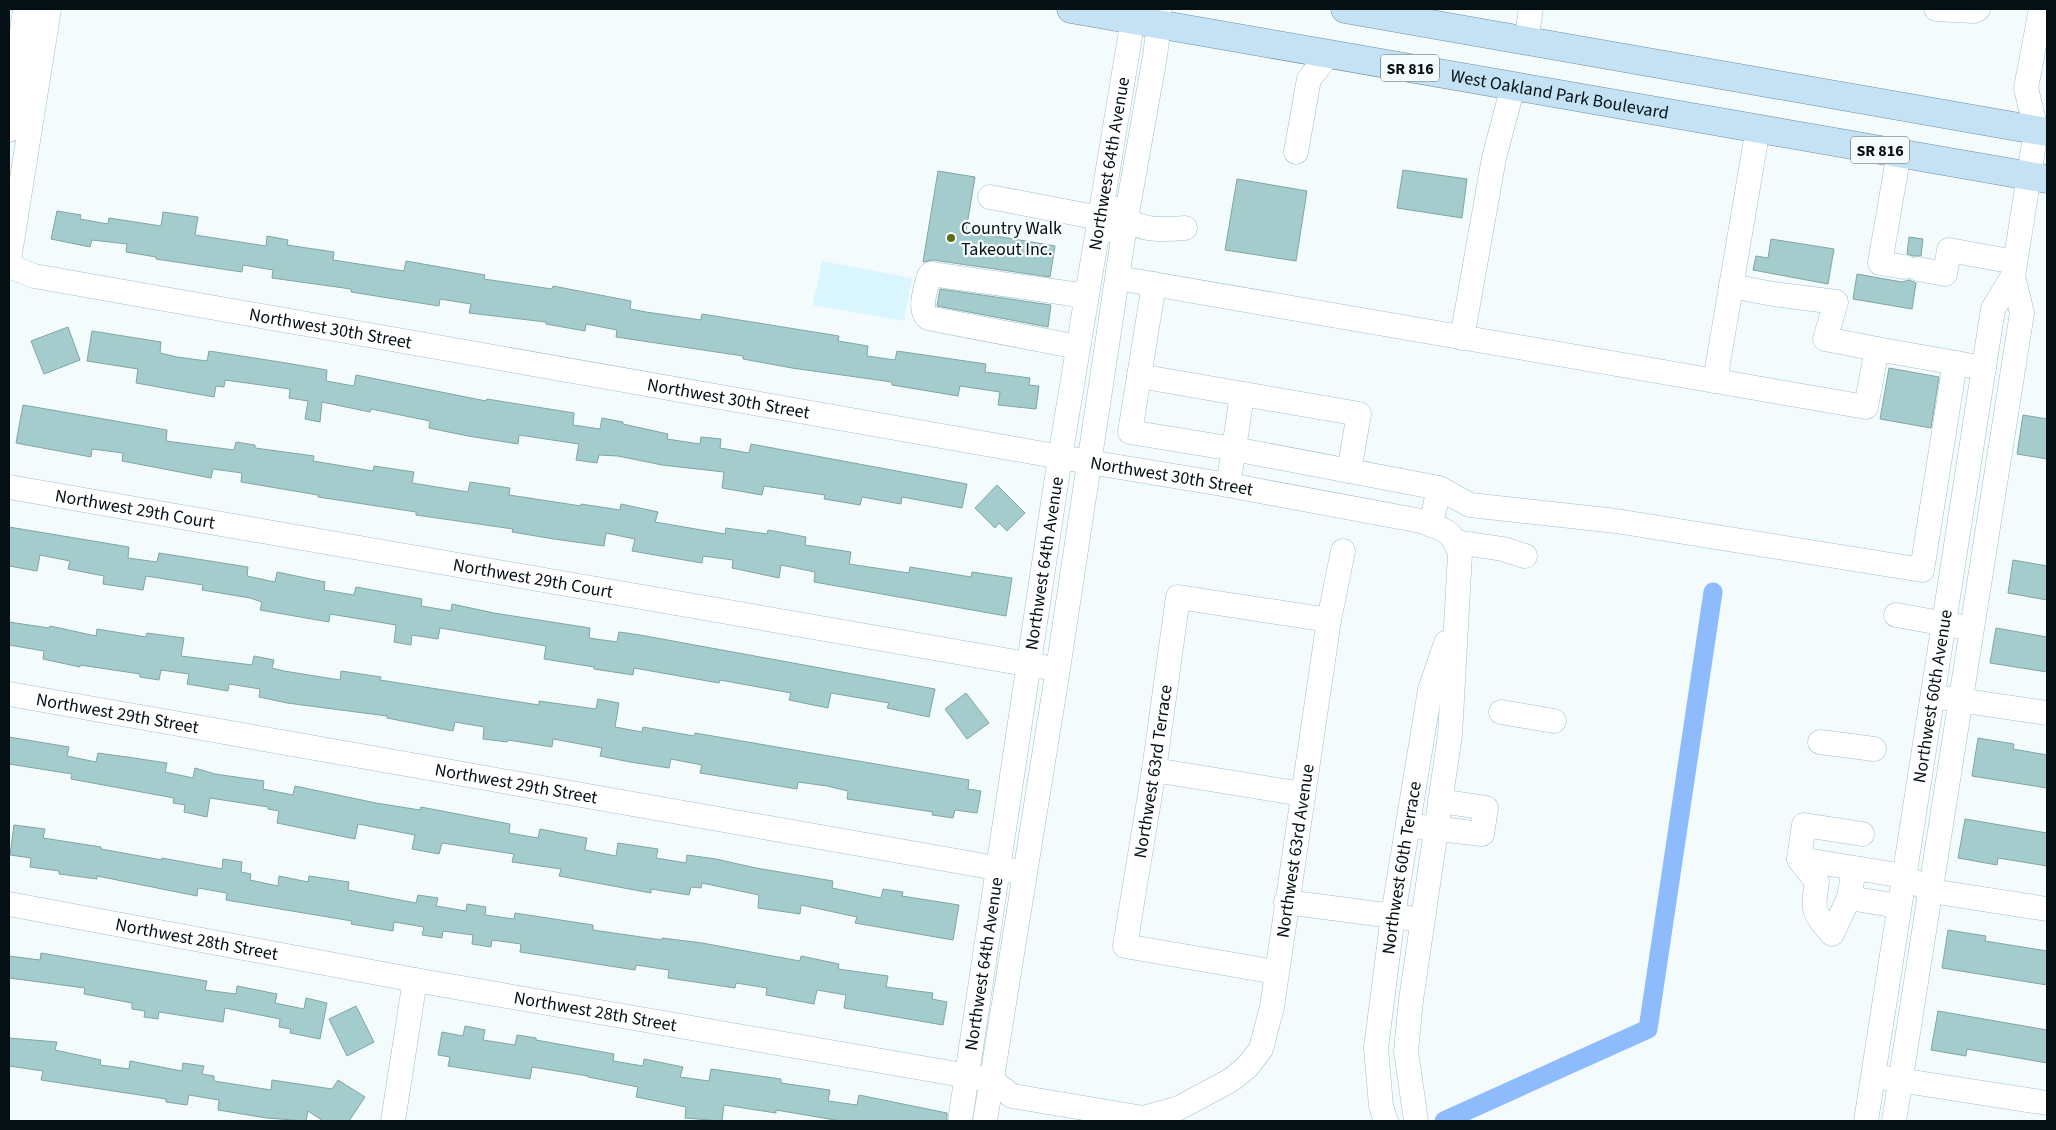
<svg xmlns="http://www.w3.org/2000/svg" width="2056" height="1130" viewBox="0 0 2056 1130" font-family="'Source Sans 3',sans-serif">
  <style>
    .built { fill: #d9f5fd }
    .lines { fill: none; stroke-linecap: round; stroke-linejoin: round }
    .canal { stroke: #8dbbfb; stroke-width: 19 }
    .building { fill: #a5cccd; stroke: #7fa5a5 }
    .minor-casing { stroke: #9cc0cb; stroke-width: 25 }
    .major-casing { stroke: #698ca2; stroke-width: 29 }
    .minor { stroke: #fff; stroke-width: 24 }
    .major { stroke: #c5e2f5; stroke-width: 28 }
    .poi-dot { fill: #606c14; stroke: #f4fbfd; stroke-width: 2 }
    .labels { text-anchor: middle; stroke-width: 4.5; stroke-linejoin: round; paint-order: stroke }
    .shield { fill: #f4fbfd; stroke: #4c565a; stroke-width: 1 }
    .shield-label { font-size: 16px; font-weight: bold; fill: #041014 }
    .street-label { font-size: 18px; fill: #041014; stroke: #f4fbfd }
    .poi-label { font-size: 18px; fill: #041014; stroke: #f4fbfd; text-anchor: start }
  </style>
  <rect width="100%" height="100%" fill="#f4fbfd"/>
  <path class="built" d="M822,261L912,278L904,321L813,305Z"/>
  <g class="lines">
    <path class="canal" d="M1444,1121L1648,1029L1713,592"/>
  </g>
  <path class="building" d="M1403,170L1467,179L1462,218L1397,208Z
    M938,171L975,177L966,231L1055,246L1050,277L933,260L923,262Z
    M1237,179L1307,191L1296,261L1225,250Z
    M57,211L81,215L80,219L108,224L109,218L161,226L163,212L198,217L195,235L266,246L267,236L288,240L287,245L334,252L333,260L404,271L406,261L485,275L484,279L552,289L553,286L631,301L630,309L646,312L701,320L702,314L839,336L838,341L868,346L867,356L895,360L897,351L986,364L985,372L1030,378L1029,385L1039,386L1036,409L998,405L1000,392L960,386L958,396L892,385V382L792,368L743,359V356L616,337L617,330L586,324L585,331L546,324V322L469,313L471,304L440,299L439,306L351,292V289L272,278L273,270L243,265L242,272L156,259V257L126,252L127,244L92,240L90,247L51,239Z
    M1909,237L1923,239L1921,256H1913L1907,254Z
    M1771,239L1834,249L1828,284L1753,270L1756,256L1768,258Z
    M1857,274L1902,282L1909,280L1916,283L1912,309L1853,299Z
    M940,289L1051,305L1048,327L937,306Z
    M68,327L80,360L44,374L31,341Z
    M92,331L161,342L160,353L177,357L207,361L209,351L280,362L327,370L326,381L354,386L356,375L486,401L487,399L574,413L573,425L600,429L602,418L623,422V424L668,434L667,439L700,444L701,437L721,439L720,448L749,453L751,444L967,484L962,508L902,497L901,504L862,497L860,505L824,499L825,495L764,486L762,495L722,488L724,472L662,465L618,456L599,455L597,463L576,460L579,444L519,435L518,444L468,436L429,428L430,421L371,409L370,412L322,402L320,422L305,419L308,401L289,398L290,389L225,380L224,387L216,386L214,397L136,383L138,369L87,361Z
    M1889,368L1939,377L1931,428L1880,419Z
    M23,405L167,430L166,441L234,450L236,442L255,445V448L314,456L313,461L373,471L374,466L414,472L412,483L468,492L470,482L510,488L509,495L581,506V504L620,510L621,504L658,512L655,522L725,534L726,528L767,534L768,530L806,537L805,545L851,552L849,564L909,573L910,567L971,577L972,572L1012,578L1006,616L814,582L815,572L781,565L779,578L732,568L733,560L703,556L702,563L632,551L635,539L606,533L604,546L554,539L512,532L513,529L416,515V512L318,497V495L241,482L242,473L213,469L211,478L122,461L123,453L92,449L91,457L16,443Z
    M2023,415L2047,419V459L2017,454Z
    M997,485L1025,513L1007,531L999,523L995,528L975,508Z
    M9,527L129,547L128,558L157,562L159,553L248,567L247,576L275,582L277,572L325,582L324,590L354,595L356,587L422,599L421,606L451,611L452,604L494,613L590,628L589,638L617,642L619,632L640,635L935,689L929,717L887,708L889,703L831,693L828,708L789,700L791,693L720,680L719,683L634,668L633,675L594,669V667L544,659L546,646L440,628L438,639L412,635L411,645L394,642L396,625L330,614L329,622L260,610L262,602L250,598L202,590L203,585L146,576L143,590L103,584L104,576L68,569L70,561L40,555L37,571L9,566Z
    M2013,560L2047,566V600L2008,593Z
    M9,622L49,628L50,626L96,636L97,629L146,637L147,633L184,638L181,656L252,665L254,656L274,660L272,668L284,671L340,680L341,671L381,677L380,680L539,705V701L596,709L598,699L619,703L615,727L642,732L643,727L694,736L695,733L969,780L968,789L981,791L977,813L955,810L953,818L932,815L933,812L847,799L848,791L827,786L798,782L797,789L700,773L702,765L671,759L669,768L630,762L600,756L602,748L553,739L552,747L508,740L507,742L483,739L484,727L455,722L453,731L387,718V716L287,703L259,697L260,689L229,684L228,691L187,684L189,674L161,670L159,680L140,677V674L80,665V667L43,659L44,651L9,645Z
    M1996,628L2047,637V672L1990,663Z
    M966,693L989,723L967,739L945,709Z
    M9,737L69,747L67,756L96,762L98,753L127,757L167,763L165,772L193,778L195,768L215,774L264,781L263,789L293,795L295,786L376,803L420,810L421,807L510,824L509,833L538,838L540,829L560,833L587,838L585,850L616,856L618,843L658,849L656,858L686,863L687,855L716,859L756,868L833,881L832,888L881,898L883,889L903,892L902,896L959,905L953,940L855,923L857,917L801,905L800,914L758,908L759,895L702,883L701,888L691,887L689,895L651,889V893L559,876L561,869L512,862L514,854L442,843L439,854L412,849L415,835L358,824L355,839L277,823L279,811L268,809V807L210,798L207,817L184,812L185,805L173,803L174,798L71,779L72,774L9,764Z
    M1978,738L2014,744L2013,749L2047,755V788L1972,776Z
    M1965,819L2047,833V866L1998,858L1997,865L1958,858Z
    M14,825L45,829L43,838L101,847V849L162,860V858L222,869L223,859L242,862L241,872L251,874L250,880L278,886L279,876L308,882L309,876L349,882L348,890L416,903L418,895L438,898L436,906L466,911L467,904L486,907L485,915L514,919L515,913L593,925V930L662,940V938L702,943L800,961L801,956L839,964L838,969L888,976L886,987L933,993L932,999L947,1002L943,1025L844,1008L846,995L817,990L814,1004L766,995L767,988L736,983L735,988L668,978L669,970L636,965L635,970L520,952L521,944L492,940L491,947L472,944L473,935L443,931L442,938L422,935L424,927L394,922L393,931L351,924L352,921L226,900L227,893L198,888L197,896L97,876V879L59,874V871L30,867L31,858L10,855Z
    M1948,930L1986,936L1985,941L2047,951V985L1942,968Z
    M41,953L207,981L205,990L236,994L237,986L277,994L275,1003L304,1009L306,998L327,1003L320,1039L290,1033L291,1029L279,1027L280,1019L225,1008L223,1022L159,1012L158,1019L144,1017L145,1011L132,1009V1003L84,994L85,988L9,978V956L40,960Z
    M356,1006L374,1042L347,1056L329,1019Z
    M1938,1011L2047,1030V1063L1967,1049L1966,1056L1931,1050Z
    M465,1026L485,1030L483,1040L515,1045L517,1035L536,1038V1040L614,1054L613,1061L643,1066L644,1059L683,1067L680,1077L709,1081L711,1069L781,1079V1083L830,1090L828,1101L857,1105L859,1095L947,1113V1121H841L776,1110V1113L724,1105L722,1121L685,1118L686,1107L636,1097L638,1087L588,1077V1076L532,1067L530,1079L448,1066L450,1057L438,1055L442,1032L463,1036Z
    M9,1038L57,1042L55,1050L101,1060L100,1065L129,1069L130,1061L182,1071L183,1063L204,1066L202,1074L214,1076V1081L271,1090L272,1080L332,1089L338,1080L365,1097L349,1121H323L308,1111L306,1121L266,1118L218,1110L219,1100L189,1095L187,1105L166,1102V1099L41,1080L43,1071L9,1066Z"/>
  <g class="lines">
    <defs>
      <g id="minor">
        <path d="M1936,9L1974,11L1978,9"/>
        <path d="M1526,41L1531,9"/>
        <path d="M9,130L25,9"/>
        <path d="M1296,152L1309,79L1329,54"/>
        <path d="M1899,153L1880,263L1904,267"/>
        <path d="M990,197L1100,218L1111,230"/>
        <path d="M1117,209C1133,232 1160,230 1185,228"/>
        <path d="M9,260L49,9"/>
        <path id="s1" d="M9,266L34,276L1089,462L1228,485L1421,521C1443,529 1453,530 1460,554L1450,735L1411,1000L1406,1051L1416,1121"/>
        <path d="M1918,269L1945,274L1949,250L2015,262"/>
        <path d="M1118,278L1866,407L1877,349L1984,368"/>
        <path d="M1154,284L1130,432L1234,449L1228,485"/>
        <path d="M1731,286L1773,294L1836,302L1825,339L1877,349"/>
        <path d="M1462,338L1494,158L1513,86"/>
        <path d="M1078,347L928,318C918,310 926,288 929,276L931,274L1073,294L1086,300"/>
        <path d="M1139,376L1359,414L1349,471"/>
        <path d="M1715,381L1758,128"/>
        <path d="M1242,394L1234,449L1439,488L1431,525"/>
        <path id="s2" d="M9,487L1044,667"/>
        <path d="M1439,488L1470,505L1616,521L1922,570L1955,363"/>
        <path d="M1456,542L1503,549L1525,556"/>
        <path d="M1896,615L1958,626"/>
        <path id="s3" d="M9,694L1013,871"/>
        <path d="M1945,698L2047,713"/>
        <path d="M1501,712L1554,721"/>
        <path d="M1820,742L1874,749"/>
        <path d="M1154,770L1302,794"/>
        <path d="M1422,827L1482,834L1486,808L1440,801"/>
        <path d="M1799,859L1904,876L1931,891L2047,909"/>
        <path d="M1854,869L1849,898L1832,934C1813,912 1812,911 1817,882L1799,859L1804,825L1862,834"/>
        <path d="M1849,898L1898,906"/>
        <path d="M1286,902L1408,918"/>
        <path id="s4" d="M9,904L415,980L991,1080L1012,1096L1143,1118L1179,1108L1231,1080L1247,1067L1261,1049L1272,1007L1329,620L1343,551"/>
        <path id="s5" d="M1276,972L1125,946L1154,770L1178,597L1329,620"/>
        <path d="M1886,1078L2047,1103"/>
        <path d="M393,1121L415,980"/>
        <path id="s6" d="M960,1121L1060,457L1133,19L1139,9"/>
        <path d="M985,1121L1058,669L1126,219L1155,56L1159,24V9"/>
        <path id="s7" d="M1386,1121L1381,1106L1376,1048L1393,915L1430,690L1446,643"/>
        <path id="s8" d="M1866,1121L1993,309L2013,276L2029,176L2036,130L2026,88L2041,9"/>
        <path d="M1894,1121L2022,313L2013,276"/>
      </g>
      <g id="major">
        <path id="s9" d="M1071,9L2047,179"/>
        <path d="M1345,9L2047,132"/>
      </g>
    </defs>
    <use href="#minor" class="minor-casing"/>
    <use href="#major" class="major-casing"/>
    <use href="#minor" class="minor"/>
    <use href="#major" class="major"/>
  </g>
  <circle class="poi-dot" cx="951" cy="238" r="5"/>
  <g class="labels">
    <g class="shield">
      <rect x="1381" y="54.5" width="58" height="27" rx="4"/>
      <rect x="1851" y="136.5" width="58" height="27" rx="4"/>
    </g>
    <g class="shield-label">
      <text x="1410" y="74">SR 816</text>
      <text x="1880" y="156">SR 816</text>
    </g>
    <g class="street-label">
      <text dy="6" stroke="none"><textPath href="#s9" startOffset="496">West Oakland Park Boulevard</textPath></text>
      <text dy="6" stroke="none"><textPath href="#s6" startOffset="969">Northwest 64th Avenue</textPath></text>
      <text dy="6" stroke="none"><textPath href="#s1" startOffset="328">Northwest 30th Street</textPath></text>
      <text dy="6" stroke="none"><textPath href="#s1" startOffset="732">Northwest 30th Street</textPath></text>
      <text dy="6" stroke="none"><textPath href="#s1" startOffset="1182">Northwest 30th Street</textPath></text>
      <text dy="6" stroke="none"><textPath href="#s2" startOffset="128">Northwest 29th Court</textPath></text>
      <text dy="6" stroke="none"><textPath href="#s6" startOffset="564">Northwest 64th Avenue</textPath></text>
      <text dy="6" stroke="none"><textPath href="#s2" startOffset="532">Northwest 29th Court</textPath></text>
      <text dy="6" stroke="none"><textPath href="#s8" startOffset="430">Northwest 60th Avenue</textPath></text>
      <text dy="6" stroke="none"><textPath href="#s3" startOffset="110">Northwest 29th Street</textPath></text>
      <text dy="6" stroke="none"><textPath href="#s5" startOffset="330">Northwest 63rd Terrace</textPath></text>
      <text dy="6" stroke="none"><textPath href="#s3" startOffset="515">Northwest 29th Street</textPath></text>
      <text dy="6" stroke="none"><textPath href="#s4" startOffset="1498">Northwest 63rd Avenue</textPath></text>
      <text dy="6" stroke="none"><textPath href="#s7" startOffset="256">Northwest 60th Terrace</textPath></text>
      <text dy="6" stroke="none"><textPath href="#s4" startOffset="191">Northwest 28th Street</textPath></text>
      <text dy="6" stroke="none"><textPath href="#s6" startOffset="159">Northwest 64th Avenue</textPath></text>
      <text dy="6" stroke="none"><textPath href="#s4" startOffset="596">Northwest 28th Street</textPath></text>
    </g>
    <g class="poi-label">
      <text x="961" y="234">Country Walk<tspan x="961" dy="21">Takeout Inc.</tspan></text>
    </g>
  </g>
  <rect width="2056" height="1130" fill="none" stroke="#041014" stroke-width="20"/>
</svg>
